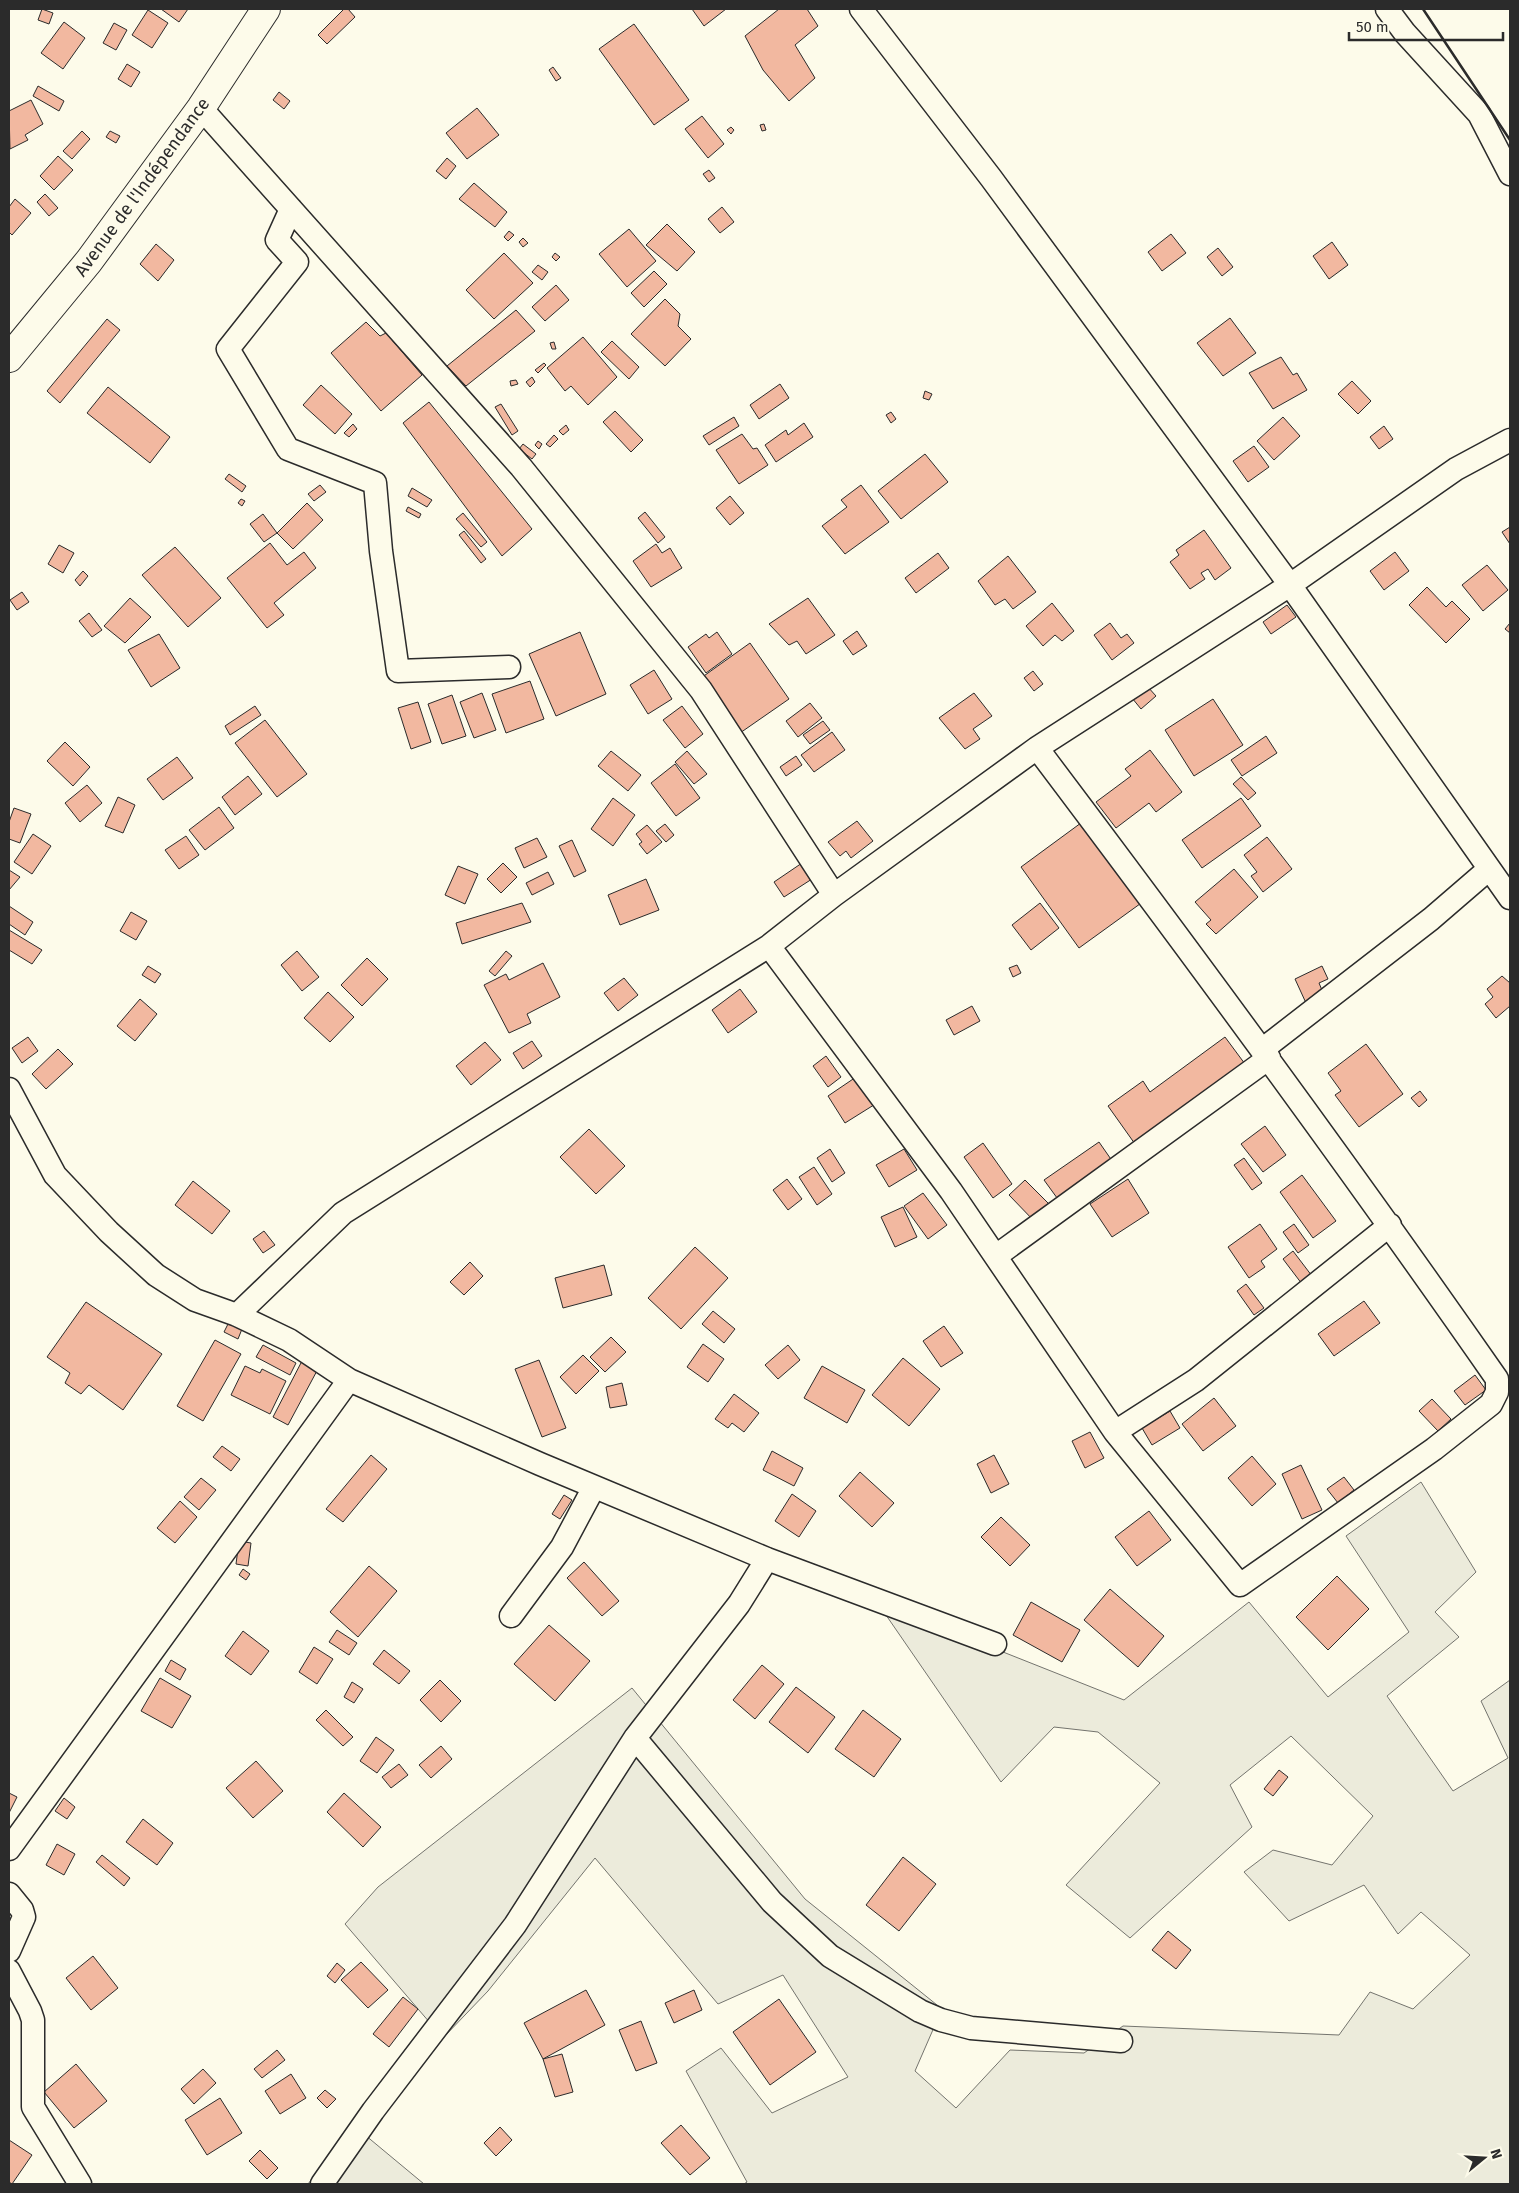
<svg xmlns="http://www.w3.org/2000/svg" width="1519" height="2193" viewBox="0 0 1519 2193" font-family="'Fira Sans',sans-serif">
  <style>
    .green { fill: #ecebdb; stroke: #74746e }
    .building { fill: #f2b8a0; stroke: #2b2b2b }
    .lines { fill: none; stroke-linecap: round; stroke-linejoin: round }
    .minor-casing { stroke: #2b2b2b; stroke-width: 25 }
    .major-casing { stroke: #2b2b2b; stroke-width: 30 }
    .minor { stroke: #fdfbea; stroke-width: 22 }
    .major { stroke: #fdfbea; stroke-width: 28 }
    .wall { stroke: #2b2b2b; stroke-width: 2.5 }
    .labels { text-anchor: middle; stroke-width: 4; stroke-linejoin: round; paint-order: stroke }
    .street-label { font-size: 18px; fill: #2b2b2b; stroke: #fdfbea }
  </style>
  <rect width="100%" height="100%" fill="#fdfbea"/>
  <path class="green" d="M1421,1482L1476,1572L1435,1612L1459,1637L1387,1696L1453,1791L1508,1758L1481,1701L1510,1680V2184H744L747,2182L686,2071L721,2048L772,2113L848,2077L783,1975L718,2004L595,1858L488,1991L443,2038L345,1924L378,1887L632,1688L805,1899L942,2009L915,2071L956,2108L1010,2050L1084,2053L1123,2026L1339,2035L1370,1992L1413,2009L1470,1955L1421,1912L1398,1934L1364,1885L1289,1921L1244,1872L1273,1850L1332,1865L1373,1816L1291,1736L1230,1785L1252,1827L1130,1938L1066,1885L1160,1783L1098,1732L1054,1727L1001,1782L877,1602L1124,1700L1249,1602L1328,1697L1409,1632L1346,1536Z
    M353,2125L424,2184H308Z"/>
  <path class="building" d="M42,9L53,13L49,24L38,20Z
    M161,9H188L179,22Z
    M344,9H348L355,17L327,44L318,35Z
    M692,9H726L704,26Z
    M779,9H807L818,26L795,45L815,78L789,101L763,70L745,36Z
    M148,10L168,23L152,48L132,35Z
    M64,22L85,38L63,69L41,53Z
    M114,23L127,30L116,50L103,43Z
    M634,24L689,100L654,125L599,49Z
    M127,64L140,72L131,87L118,79Z
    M553,67L561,78L556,81L549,70Z
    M38,86L64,101L59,111L33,96Z
    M279,92L290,101L284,109L273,100Z
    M31,100L43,124L25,135L28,140L10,149L9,111Z
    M477,108L499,135L467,159L446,133Z
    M702,116L724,144L708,158L685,129Z
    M764,124L766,130L762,131L760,125Z
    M731,127L734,130L731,134L727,130Z
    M82,131L90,139L72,159L63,151Z
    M110,131L120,136L116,143L106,137Z
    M58,156L73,170L54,190L40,176Z
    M447,158L456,166L446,179L436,171Z
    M709,170L715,178L709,182L703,174Z
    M474,183L507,212L495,227L459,199Z
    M45,194L58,208L49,216L37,202Z
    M15,199L31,213L12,235L9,232V207Z
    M722,207L734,222L720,233L708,219Z
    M667,224L695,252L677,271L646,245Z
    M629,229L656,261L627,287L599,254Z
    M509,231L514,235L508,241L504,237Z
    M1171,234L1186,253L1162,271L1148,252Z
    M523,238L528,243L523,247L519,242Z
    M1332,242L1348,265L1329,279L1313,256Z
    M156,244L174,260L158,281L140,264Z
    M1218,248L1233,267L1222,276L1207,257Z
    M504,253L533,283L494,319L466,290Z
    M555,253L560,257L556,261L552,257Z
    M538,265L548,272L542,280L532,272Z
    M654,271L667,284L644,307L631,293Z
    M556,285L569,300L545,321L532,307Z
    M665,299L680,314L678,326L691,339L665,366L631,334Z
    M516,310L535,331L466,386L447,366Z
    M1230,318L1256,353L1223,376L1197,343Z
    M107,319L120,330L60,403L47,391Z
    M366,322L380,336L386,333L422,375L381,411L331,353Z
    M583,337L617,377L588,405L571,386L565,391L547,368Z
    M612,341L639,367L629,379L601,352Z
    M554,342L556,349H552L550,343Z
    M1281,357L1293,375L1297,373L1307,390L1273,409L1249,373Z
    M544,363L546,365L538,373L535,370Z
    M532,377L535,382L530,387L526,382Z
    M516,380L518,384L511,386L510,381Z
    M1352,381L1371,401L1358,414L1338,394Z
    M780,384L789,398L759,419L750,405Z
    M321,385L352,414L335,434L303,405Z
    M108,387L170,437L150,463L87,413Z
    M925,391L932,394L929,400L923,398Z
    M429,402L532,529L502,556L403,423Z
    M501,404L518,431L512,435L495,407Z
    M615,411L643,440L631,452L603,422Z
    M891,412L896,419L891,423L886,415Z
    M734,417L739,426L709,445L703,436Z
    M1283,417L1300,436L1274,460L1257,441Z
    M804,423L813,437L776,462L765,445L786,430L788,435Z
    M353,424L357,429L349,437L344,433Z
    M566,425L569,430L563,435L559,431Z
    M1384,426L1393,439L1379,449L1370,437Z
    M742,434L753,449L757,448L768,465L739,484L716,450Z
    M554,435L558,439L550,447L546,444Z
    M538,441L542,444L539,449L535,445Z
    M523,444L536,454L532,459L519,449Z
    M1254,446L1269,467L1248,482L1233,461Z
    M925,454L948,482L901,519L878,491Z
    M229,474L246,486L242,492L225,479Z
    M320,485L326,492L314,501L308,494Z
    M861,485L889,522L845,554L822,526L847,507L841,500Z
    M412,488L432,500L427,507L408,496Z
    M730,496L744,513L730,525L716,508Z
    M241,499L245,501L242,506L238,503Z
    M307,503L323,520L293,549L277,533Z
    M408,507L421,514L419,518L406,511Z
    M645,512L665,537L658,543L638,518Z
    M463,513L487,542L481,547L456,519Z
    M263,514L277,533L264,542L250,524Z
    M1510,527V544L1502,532Z
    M1204,530L1231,568L1215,580L1208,569L1201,573L1205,579L1190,589L1170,562L1179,555L1176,550Z
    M464,531L486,559L481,563L459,535Z
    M270,543L287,565L304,552L316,568L274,603L284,615L267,628L227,578Z
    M656,544L662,553L670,548L682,568L651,587L633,561Z
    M59,545L74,553L63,573L48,564Z
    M175,547L221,598L188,627L142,575Z
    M1395,552L1409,571L1384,590L1370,571Z
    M938,553L949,568L916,593L905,578Z
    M1008,556L1036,592L1013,609L1005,599L995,605L978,581Z
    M1487,565L1508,590L1483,611L1462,585Z
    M83,571L88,576L80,586L75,580Z
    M1427,587L1446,607L1452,601L1470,619L1446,643L1409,605Z
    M22,592L29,602L17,610L10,600Z
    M130,598L151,617L125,643L104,626Z
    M808,598L835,635L806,654L797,641L789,645L769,624Z
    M1052,603L1074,631L1062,641L1055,635L1043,646L1026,626Z
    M1287,605L1296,617L1271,634L1263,622Z
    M89,613L102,630L92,637L79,621Z
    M1110,623L1121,638L1127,634L1134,643L1112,660L1094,635Z
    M1510,623V633L1505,629Z
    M857,631L867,646L853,655L843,641Z
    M580,632L606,694L556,716L529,654Z
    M717,632L732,654L706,673L688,647L706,634L709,638Z
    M159,634L180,668L151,687L128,650Z
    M750,643L789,699L740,733L701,678Z
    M654,670L672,699L648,714L630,685Z
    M1033,671L1043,684L1034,691L1024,678Z
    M530,681L544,719L506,733L492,694Z
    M1147,686L1156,696L1141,709L1132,698Z
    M482,693L496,730L474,738L460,702Z
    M974,693L992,716L973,729L980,739L965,749L939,718Z
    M452,695L466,736L442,744L428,704Z
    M1213,699L1243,745L1194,776L1165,730Z
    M418,702L431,742L411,749L398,708Z
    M810,703L822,718L798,737L786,721Z
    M255,706L261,715L230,735L225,726Z
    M682,706L703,734L685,748L663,720Z
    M265,720L307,774L277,797L235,743Z
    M823,721L830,730L810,744L803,735Z
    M832,732L845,750L814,772L801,755Z
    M1266,736L1277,753L1242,776L1231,760Z
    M65,742L90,767L73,786L47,761Z
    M1150,750L1182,792L1156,812L1149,803L1116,828L1096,802L1131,776L1125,769Z
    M611,751L641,775L628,791L598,766Z
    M687,751L707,774L694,784L675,762Z
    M796,756L802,765L786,776L780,767Z
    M177,757L193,778L163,800L147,779Z
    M675,764L700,798L676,816L651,783Z
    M248,776L262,794L235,815L222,797Z
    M1241,777L1256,793L1248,800L1233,784Z
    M87,785L102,803L80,822L65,803Z
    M118,797L135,805L123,833L105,826Z
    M613,798L635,815L613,846L591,829Z
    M1241,798L1261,826L1202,868L1182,840Z
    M219,807L234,828L205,850L189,830Z
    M14,808L31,814L20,843L9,839V822Z
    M1085,820L1144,901L1079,948L1021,867Z
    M857,821L873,841L851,858L846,851L840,856L828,842Z
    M665,824L674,835L666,842L656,831Z
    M647,825L662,842L647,854L639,844L642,842L636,834Z
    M33,834L51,846L32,874L14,862Z
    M186,836L199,855L179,869L165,850Z
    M1267,837L1292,869L1263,892L1251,876L1257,872L1244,855Z
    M537,838L547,857L524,868L515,848Z
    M572,840L586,871L574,877L559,846Z
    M503,863L517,877L501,893L487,879Z
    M802,863L812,879L784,897L774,882Z
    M458,866L478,874L465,904L445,895Z
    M1234,869L1258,897L1216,934L1206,924L1211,920L1195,902Z
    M9,870L20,877L9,890Z
    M548,872L554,884L532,895L526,883Z
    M646,879L659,910L620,925L608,895Z
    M522,903L531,922L462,944L456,923Z
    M1040,903L1059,928L1031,950L1012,925Z
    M9,906L33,922L25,935L9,924Z
    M131,912L147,921L136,940L120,931Z
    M9,930L42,950L32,964L9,950Z
    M297,951L319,977L302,991L281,965Z
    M506,951L512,956L495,976L489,971Z
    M367,958L388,979L362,1006L341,985Z
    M543,963L560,997L527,1014L531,1023L509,1033L484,985L506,974L509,980Z
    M1017,965L1021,973L1013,977L1009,968Z
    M148,966L161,974L155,983L142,975Z
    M1322,966L1328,979L1319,983L1324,995L1306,1003L1295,979Z
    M1502,976L1510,983V1006L1496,1018L1485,1004L1493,997L1487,989Z
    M624,978L638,995L618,1011L604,993Z
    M740,989L757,1012L728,1033L712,1010Z
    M328,992L354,1017L330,1042L304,1018Z
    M140,999L157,1014L135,1041L117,1026Z
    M972,1006L980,1021L954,1035L946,1020Z
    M28,1037L38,1051L22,1063L12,1048Z
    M1225,1037L1245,1064L1135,1144L1108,1106L1143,1081L1150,1092Z
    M532,1041L542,1056L523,1069L513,1053Z
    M485,1042L501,1060L471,1085L456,1066Z
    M1366,1044L1403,1094L1359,1127L1335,1095L1341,1091L1328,1073Z
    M58,1049L73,1064L46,1089L32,1074Z
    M826,1056L841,1077L828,1087L813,1066Z
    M859,1075L877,1103L845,1123L828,1096Z
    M1420,1091L1427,1100L1419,1107L1411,1098Z
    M1265,1126L1286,1155L1263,1172L1241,1144Z
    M589,1129L625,1166L596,1194L560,1157Z
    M1099,1142L1115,1165L1060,1202L1044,1180Z
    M983,1143L1012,1184L993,1198L964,1157Z
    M830,1149L845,1173L832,1182L817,1158Z
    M904,1149L917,1170L889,1187L876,1165Z
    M1244,1158L1262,1183L1252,1190L1234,1165Z
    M814,1167L832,1194L817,1205L799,1177Z
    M1302,1175L1336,1221L1313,1238L1280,1192Z
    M787,1179L802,1199L788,1210L773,1190Z
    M1128,1179L1149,1213L1112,1237L1090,1204Z
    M1025,1180L1052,1207L1036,1223L1009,1195Z
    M193,1181L230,1211L212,1234L175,1205Z
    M923,1193L947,1225L928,1239L904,1206Z
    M903,1207L917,1237L895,1247L881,1217Z
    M1260,1224L1277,1249L1261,1261L1265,1267L1249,1278L1228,1247Z
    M1294,1224L1309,1245L1298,1253L1283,1232Z
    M264,1231L275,1245L263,1253L253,1239Z
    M695,1247L728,1278L681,1329L648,1298Z
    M1293,1251L1312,1276L1302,1284L1283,1259Z
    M470,1262L483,1276L464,1295L450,1282Z
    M604,1265L612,1295L563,1308L555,1278Z
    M1246,1284L1264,1308L1254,1315L1237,1291Z
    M1364,1301L1380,1323L1334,1356L1318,1334Z
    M86,1302L162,1354L123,1410L89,1385L81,1394L65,1383L70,1373L47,1357Z
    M713,1311L735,1329L724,1343L702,1324Z
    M229,1322L242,1329L238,1339L224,1332Z
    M944,1326L963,1353L941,1367L923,1341Z
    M611,1337L626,1352L605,1372L590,1357Z
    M215,1340L241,1354L203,1421L177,1406Z
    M703,1344L724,1359L708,1382L687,1367Z
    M263,1345L296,1363L290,1375L256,1357Z
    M788,1345L800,1360L778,1379L765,1365Z
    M583,1355L599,1371L576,1394L560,1377Z
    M903,1358L940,1389L909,1426L872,1395Z
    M303,1359L319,1367L288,1425L273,1417Z
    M539,1360L566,1428L542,1437L515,1369Z
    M245,1366L260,1373L262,1369L286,1381L270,1414L231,1395Z
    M822,1366L865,1390L847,1423L804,1398Z
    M1475,1375L1486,1390L1465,1405L1454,1391Z
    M622,1383L627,1405L610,1408L606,1387Z
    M734,1394L759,1413L744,1432L732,1423L728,1428L715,1419Z
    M1214,1398L1236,1426L1203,1451L1182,1424Z
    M1432,1399L1451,1419L1438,1431L1419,1411Z
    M1170,1411L1180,1428L1152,1445L1142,1428Z
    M1090,1432L1104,1458L1085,1468L1072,1441Z
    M222,1446L240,1459L231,1471L213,1457Z
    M772,1451L803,1468L794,1486L763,1470Z
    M371,1455L387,1469L343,1522L326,1509Z
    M994,1455L1009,1484L991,1493L977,1464Z
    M1252,1456L1276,1484L1252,1506L1228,1478Z
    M1301,1465L1322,1510L1302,1519L1282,1474Z
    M860,1472L894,1503L872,1527L839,1496Z
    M1344,1477L1354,1490L1338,1503L1327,1489Z
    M201,1478L216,1490L199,1510L184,1497Z
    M792,1494L816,1511L799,1537L775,1521Z
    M564,1495L572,1500L560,1519L552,1514Z
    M180,1501L197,1517L175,1543L157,1528Z
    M1149,1511L1171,1540L1137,1566L1115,1537Z
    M1001,1517L1030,1545L1010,1566L981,1537Z
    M239,1541L251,1543L248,1566L236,1564Z
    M584,1562L619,1601L602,1616L567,1578Z
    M369,1566L397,1591L358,1637L330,1612Z
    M243,1569L250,1574L246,1580L239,1575Z
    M1337,1576L1369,1609L1328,1650L1296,1617Z
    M1110,1589L1164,1636L1138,1667L1084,1620Z
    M1031,1602L1080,1630L1062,1662L1013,1635Z
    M549,1625L590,1661L555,1701L514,1664Z
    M337,1630L357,1643L349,1655L329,1642Z
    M243,1631L269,1651L251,1675L225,1656Z
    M314,1647L333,1659L317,1684L299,1672Z
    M384,1650L410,1671L399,1684L373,1664Z
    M171,1660L186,1669L180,1680L165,1671Z
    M762,1665L784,1684L755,1719L733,1700Z
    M160,1678L191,1696L172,1728L141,1711Z
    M440,1680L461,1701L441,1722L420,1700Z
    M352,1682L363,1689L354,1703L344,1697Z
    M796,1687L835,1717L808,1753L769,1722Z
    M326,1710L353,1737L343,1746L316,1720Z
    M863,1710L901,1739L874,1777L835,1749Z
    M376,1737L394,1750L377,1773L360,1761Z
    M441,1746L452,1759L431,1778L419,1765Z
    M256,1761L283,1791L253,1818L226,1788Z
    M399,1764L408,1775L391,1788L382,1777Z
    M1279,1770L1288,1777L1273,1796L1264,1789Z
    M9,1793L17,1797L9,1813Z
    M344,1793L381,1827L363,1847L327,1812Z
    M64,1798L75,1807L67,1819L55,1811Z
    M143,1819L173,1843L157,1865L126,1842Z
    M57,1844L75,1854L64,1875L46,1865Z
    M102,1855L130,1878L124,1886L96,1862Z
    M903,1857L936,1884L899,1931L866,1905Z
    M1168,1931L1191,1950L1176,1969L1152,1950Z
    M93,1956L118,1988L91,2010L66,1978Z
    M361,1962L388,1990L368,2008L341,1980Z
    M337,1963L345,1970L335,1983L327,1976Z
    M586,1990L605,2025L543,2059L524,2023Z
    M694,1990L702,2010L674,2023L665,2003Z
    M403,1997L418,2009L389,2047L373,2034Z
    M779,1999L816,2052L770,2085L733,2032Z
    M641,2021L657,2063L636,2071L619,2030Z
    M277,2050L285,2060L262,2078L254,2069Z
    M562,2054L573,2092L555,2097L543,2059Z
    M76,2064L107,2101L74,2128L44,2092Z
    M203,2069L216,2083L194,2104L181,2089Z
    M291,2074L306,2098L280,2114L265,2091Z
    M325,2090L336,2099L327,2108L317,2098Z
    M220,2098L242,2133L207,2155L185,2120Z
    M681,2125L710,2158L690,2175L661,2143Z
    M500,2127L512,2140L496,2156L484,2143Z
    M9,2140L32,2155L12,2184L9,2182Z
    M260,2150L278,2168L267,2179L249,2161Z"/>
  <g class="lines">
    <defs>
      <path id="minor" d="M861,9L991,178L1290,585L1510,898
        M1387,9L1405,33L1479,114L1510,174
        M201,108L521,467L701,690L834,895
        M291,209L277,240L297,262L228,349L288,449L375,483L381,551L398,671L509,667
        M1037,748C1194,956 1348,1165 1497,1379V1392L1491,1404L1434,1449L1240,1585L1115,1432
        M769,946L951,1191L1115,1432L1196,1380L1390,1225
        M1263,1049L1431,919L1489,869
        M9,1089L55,1175L109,1232L156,1275L195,1300L237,1315L289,1340L349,1380L540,1464L767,1559L995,1644
        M996,1256L1269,1058
        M237,1315L343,1213L769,946L834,895L1037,748L1290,585L1456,469L1510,440
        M511,1616L562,1547L594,1487
        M635,1738L772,1902L830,1956L920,2011L941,2020L971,2028L1121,2041
        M9,1849L349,1380
        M9,1894L22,1910L24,1917L9,1951
        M9,1971L30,2011L33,2020V2107L80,2184
        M322,2184L373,2111L515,1925L635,1738L739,1604L767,1559"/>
      <path id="major" d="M9,358L89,261L201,108L266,9"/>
    </defs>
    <use href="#minor" class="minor-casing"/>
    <use href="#major" class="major-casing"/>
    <use href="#minor" class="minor"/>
    <use href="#major" class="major"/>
    <path class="wall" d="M1423,9L1510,140"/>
  </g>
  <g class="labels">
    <g class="street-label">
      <text transform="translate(142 187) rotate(-54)" y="6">Avenue de l'Indépendance</text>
    </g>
  </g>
  <rect width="1519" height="2193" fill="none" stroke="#2b2b2b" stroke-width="20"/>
  <g transform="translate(1484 2158) rotate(72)" stroke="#fdfbea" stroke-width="4" paint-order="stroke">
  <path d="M0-4L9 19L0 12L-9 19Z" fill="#2b2b2b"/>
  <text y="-8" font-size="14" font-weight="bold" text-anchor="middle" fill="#2b2b2b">N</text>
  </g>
  <path d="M1349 32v8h154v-8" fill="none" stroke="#2b2b2b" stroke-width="2.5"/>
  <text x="1356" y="32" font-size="15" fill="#2b2b2b" stroke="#fdfbea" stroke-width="4" paint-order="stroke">50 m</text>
</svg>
